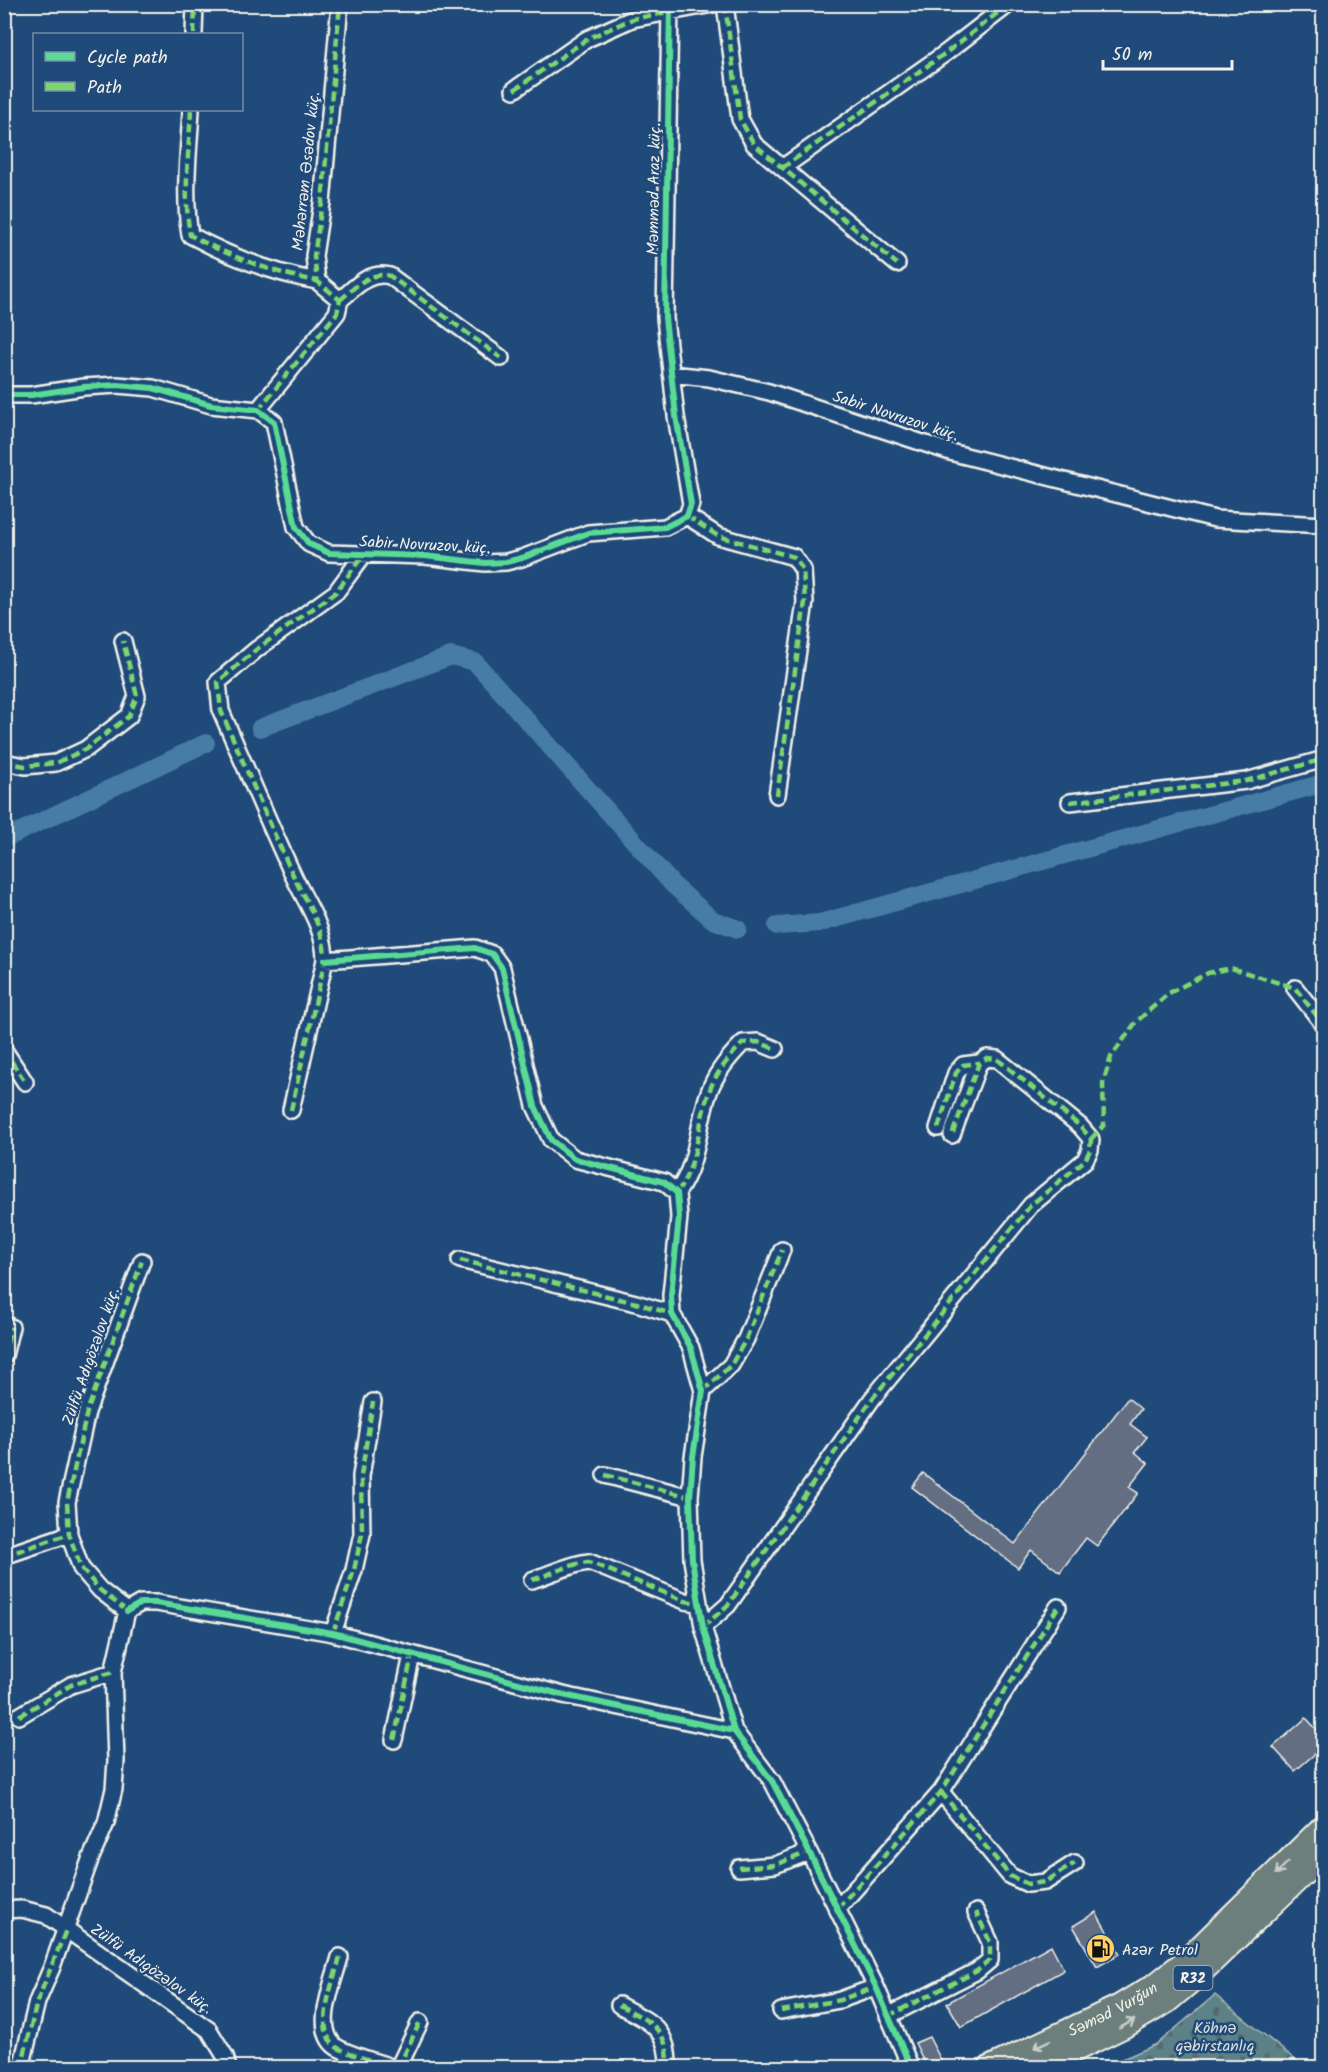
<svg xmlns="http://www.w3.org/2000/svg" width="1328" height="2072" viewBox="0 0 1328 2072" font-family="Kalam,sans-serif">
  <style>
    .cemetery { fill: url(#cemetery-stones); stroke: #a8bab8; stroke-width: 1.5 }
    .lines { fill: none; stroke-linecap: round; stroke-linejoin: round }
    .canal { stroke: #477ba4; stroke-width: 18 }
    .building { fill: #636e83; stroke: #f4f1e8; stroke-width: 1.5 }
    .street-casing { stroke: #f4f1e8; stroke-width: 20 }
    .primary-casing { stroke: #f4f1e8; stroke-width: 28 }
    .street { stroke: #1f4a7a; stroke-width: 15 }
    .primary { stroke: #6c7f7c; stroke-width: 24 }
    .quiet { stroke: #7fd670; stroke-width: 4.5; stroke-dasharray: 9 4.5; stroke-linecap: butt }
    .cycleway-casing { stroke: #1f4a7a; stroke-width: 10 }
    .cycleway { stroke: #5adb95; stroke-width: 6 }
    .oneway { stroke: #cbcfc8 }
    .labels { text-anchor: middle; stroke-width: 5; stroke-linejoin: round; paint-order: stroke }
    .shield { fill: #1f4a7a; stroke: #b4bfc7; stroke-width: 1.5 }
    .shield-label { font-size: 15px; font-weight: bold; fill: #f4f1e8 }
    .street-label { font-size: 16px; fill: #f4f1e8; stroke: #1f4a7a }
    .poi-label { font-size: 16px; fill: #f4f1e8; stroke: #1f4a7a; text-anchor: start }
    .park-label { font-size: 16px; fill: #dde0da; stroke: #1f4a7a }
  </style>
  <defs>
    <pattern id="cemetery-stones" width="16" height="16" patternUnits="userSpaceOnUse" patternTransform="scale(1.5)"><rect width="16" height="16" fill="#5c8288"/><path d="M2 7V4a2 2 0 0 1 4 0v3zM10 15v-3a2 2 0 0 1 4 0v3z" fill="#546b6e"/></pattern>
  </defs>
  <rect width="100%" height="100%" fill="#1f4a7a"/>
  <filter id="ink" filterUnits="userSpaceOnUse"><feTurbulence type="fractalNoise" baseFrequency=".0167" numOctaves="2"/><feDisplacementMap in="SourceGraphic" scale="12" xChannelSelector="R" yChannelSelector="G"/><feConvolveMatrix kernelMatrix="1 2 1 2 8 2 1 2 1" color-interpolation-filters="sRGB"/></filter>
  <g filter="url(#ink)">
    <path class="cemetery" d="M1215,1995L1304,2067H1104L1157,2044Z"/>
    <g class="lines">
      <path class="canal" d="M260,728L451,656L475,662L673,885L713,920L738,929
        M4,839L206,743
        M777,926L820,923L1324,783"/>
    </g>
    <path class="building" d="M1128,1398L1141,1409L1130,1424L1147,1437L1135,1452L1148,1463L1129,1487L1138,1493L1097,1546L1086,1538L1060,1572L1031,1550L1018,1568L912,1487L923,1473L1015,1544Z
      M1306,1718L1324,1737V1746L1295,1771L1273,1747Z
      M1096,1912L1120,1954L1097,1967L1073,1926Z
      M1051,1945L1064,1970L961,2027L947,2003Z
      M929,2037L942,2062L927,2068L915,2043Z"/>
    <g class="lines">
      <defs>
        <path id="street" d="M725,4L740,119L754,144L897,264
          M194,34L195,4
          M514,90L587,39L632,19L713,4
          M191,110C189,150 183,194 190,235C229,256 273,273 317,281
          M782,168L947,52L1009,4
          M340,300C356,287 368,271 390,276L501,358
          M671,374L709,378L769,392L950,452L1215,519L1324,525
          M4,395H31L84,387L117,385L153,388L211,405L258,410L274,422L296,527L309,544L329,553L425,556L485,563L506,562L522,558L588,533L665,527L687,516L691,504L676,416L665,318L670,4
          M258,410L337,313L340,300L317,281L314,256L322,203L340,4
          M687,516L718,536L794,557L803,570L805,602L777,795
          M4,762L25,766L56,763L86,749L129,716L137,696L123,641
          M1070,802L1246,781L1324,759
          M325,960L475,948L492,954L502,968L535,1106L551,1140L575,1159L664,1182L677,1193L679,1217L671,1295L672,1314L691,1348L703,1391L693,1457L690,1497L692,1560L703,1627L734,1731
          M1295,988L1324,1025
          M4,1050L25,1082
          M291,1110L325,960C325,928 306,903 293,875C268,821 245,766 221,711L218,682L257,649L336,592L364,554
          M938,1128L956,1073L963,1065L979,1063
          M677,1193C700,1159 696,1129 709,1092C715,1074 730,1056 743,1043L758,1042L775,1049
          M460,1260L636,1303L672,1314
          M4,1356L11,1327
          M703,1391L731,1365L746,1339L782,1250
          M605,1475L690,1497
          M4,1556L69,1534
          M532,1580C551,1574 570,1564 589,1562L685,1601L698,1603
          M127,1611L141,1603H156L333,1633L563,1695L734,1731L772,1781L809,1852L876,1987L911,2068
          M127,1611L100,1590L81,1568L69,1534L67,1502L87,1412L142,1261
          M703,1627L728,1605L872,1399L1031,1205L1085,1160L1090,1150L1091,1139L1080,1126L997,1059L987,1058L979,1063L952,1135
          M333,1633L354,1570L362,1534L361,1476L373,1402
          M19,1716L71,1685L113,1672
          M394,1740L412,1655
          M941,1792L1010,1876L1028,1884L1045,1882L1075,1863
          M739,1868L775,1865L809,1852
          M838,1908L941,1792L1058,1607
          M4,1910L22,1909L46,1915L209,2030L225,2056L228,2068
          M340,1957C334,1981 310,2035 340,2049C357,2057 377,2062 394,2068
          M619,2005C650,2022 669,2028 668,2068
          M781,2011L840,2000L876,1987
          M888,2016L977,1971L990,1960V1942L976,1912
          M21,2068L37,2002L52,1967L90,1860L106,1823L114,1789L116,1761L113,1672L127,1611
          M398,2068L420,2022"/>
        <g id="primary">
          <path id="s1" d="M991,2068L1120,2007L1158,1984L1187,1961L1324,1827"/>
          <path d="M1036,2068L1127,2024L1166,2001L1197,1975L1324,1853"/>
        </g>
      </defs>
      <use href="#street" class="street-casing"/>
      <use href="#primary" class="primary-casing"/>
      <use href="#street" class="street"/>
      <use href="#primary" class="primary"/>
      <path class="quiet" d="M725,4L740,119L754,144L897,264
        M194,34L195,4
        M514,90L587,39L632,19L713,4
        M191,110C189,150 183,194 190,235C229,256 273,273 317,281
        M782,168L947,52L1009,4
        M340,300C356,287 368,271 390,276L501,358
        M258,410L337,313L340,300L317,281L314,256L322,203L340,4
        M687,516L718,536L794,557L803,570L805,602L777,795
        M4,762L25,766L56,763L86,749L129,716L137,696L123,641
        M1070,802L1246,781L1324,759
        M4,1050L25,1082
        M291,1110L325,960C325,928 306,903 293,875C268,821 245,766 221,711L218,682L257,649L336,592L364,554
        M938,1128L956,1073L963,1065L979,1063
        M1091,1139L1104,1125L1103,1083L1111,1057L1136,1022L1169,993L1208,973L1231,968L1295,988L1324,1025
        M677,1193C700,1159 696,1129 709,1092C715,1074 730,1056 743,1043L758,1042L775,1049
        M460,1260L636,1303L672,1314
        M4,1356L11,1327
        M703,1391L731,1365L746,1339L782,1250
        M605,1475L690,1497
        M4,1556L69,1534
        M532,1580C551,1574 570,1564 589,1562L685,1601L698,1603
        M127,1611L100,1590L81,1568L69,1534L67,1502L87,1412L142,1261
        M703,1627L728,1605L872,1399L1031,1205L1085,1160L1090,1150L1091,1139L1080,1126L997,1059L987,1058L979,1063L952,1135
        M333,1633L354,1570L362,1534L361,1476L373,1402
        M19,1716L71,1685L113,1672
        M394,1740L412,1655
        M941,1792L1010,1876L1028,1884L1045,1882L1075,1863
        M739,1868L775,1865L809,1852
        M838,1908L941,1792L1058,1607
        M340,1957C334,1981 310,2035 340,2049C357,2057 377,2062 394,2068
        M619,2005C650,2022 669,2028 668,2068
        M781,2011L840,2000L876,1987
        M888,2016L977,1971L990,1960V1942L976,1912
        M21,2068L37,2002L66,1930
        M398,2068L420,2022"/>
      <defs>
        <path id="cycleway" d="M4,395H31L84,387L117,385L153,388L211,405L258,410L274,422L296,527L309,544L329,553L425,556L485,563L506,562L522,558L588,533L665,527L687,516L691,504L676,416L665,318L670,4
          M325,960L475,948L492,954L502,968L535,1106L551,1140L575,1159L664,1182L677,1193L679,1217L671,1295L672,1314L691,1348L703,1391L693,1457L690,1497L692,1560L703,1627L734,1731
          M127,1611L141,1603H156L333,1633L563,1695L734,1731L772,1781L809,1852L876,1987L911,2068"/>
      </defs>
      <use href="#cycleway" class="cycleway-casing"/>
      <use href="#cycleway" class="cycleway"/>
    </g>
    <defs><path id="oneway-shaft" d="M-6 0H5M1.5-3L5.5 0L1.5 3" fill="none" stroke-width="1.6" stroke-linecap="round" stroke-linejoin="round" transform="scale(1.5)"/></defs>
    <g class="oneway">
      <use href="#oneway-shaft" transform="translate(1282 1868) rotate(136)"/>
      <use href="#oneway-shaft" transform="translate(1127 2024) rotate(-29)"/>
      <use href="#oneway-shaft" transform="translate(1042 2044) rotate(155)"/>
    </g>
  </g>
  <defs>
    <symbol id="fuel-disc" viewBox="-11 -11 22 22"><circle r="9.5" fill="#ffd166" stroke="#1f4a7a"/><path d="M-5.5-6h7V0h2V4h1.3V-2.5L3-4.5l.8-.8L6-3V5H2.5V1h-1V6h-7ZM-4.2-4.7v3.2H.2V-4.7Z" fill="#111"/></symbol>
  </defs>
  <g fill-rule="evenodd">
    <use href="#fuel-disc" x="1084" y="1932" width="33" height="33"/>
  </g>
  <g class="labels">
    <rect class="shield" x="1173.5" y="1966" width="39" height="24" rx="4.5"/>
    <g class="shield-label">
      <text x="1193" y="1983">R32</text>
    </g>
    <g class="street-label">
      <text transform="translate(305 171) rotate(-84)" y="6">Məhərrəm Əsədov küç.</text>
      <text transform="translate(653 189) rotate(-89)" y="6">Məmməd Araz küç.</text>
      <text transform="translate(896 415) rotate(18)" y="6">Sabir Novruzov küç.</text>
      <text transform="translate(425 544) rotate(3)" y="6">Sabir Novruzov küç.</text>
      <text transform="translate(90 1356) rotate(-71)" y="6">Zülfü Adıgözəlov küç.</text>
      <text transform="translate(152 1968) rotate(35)" y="6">Zülfü Adıgözəlov küç.</text>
      <text dy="6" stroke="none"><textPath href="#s1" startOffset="135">Səməd Vurğun</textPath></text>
    </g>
    <g class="poi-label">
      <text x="1122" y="1955">Azər Petrol</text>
    </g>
    <g class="park-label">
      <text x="1215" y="2033">Köhnə<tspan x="1215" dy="18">qəbirstanlıq</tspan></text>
    </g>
  </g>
  <rect width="1328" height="2072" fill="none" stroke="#1f4a7a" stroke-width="24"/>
  <rect x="12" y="12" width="1304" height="2048" fill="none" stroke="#f4f1e8" stroke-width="2" filter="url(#ink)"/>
  <rect x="33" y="33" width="210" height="78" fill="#1f4a7a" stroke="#748da6" stroke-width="1.5"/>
  <rect x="45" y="52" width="30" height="9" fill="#5adb95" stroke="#748da6" stroke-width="1.5"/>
  <text x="87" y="63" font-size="18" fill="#f4f1e8">Cycle path</text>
  <rect x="45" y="82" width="30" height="9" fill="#7fd670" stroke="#748da6" stroke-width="1.5"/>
  <text x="87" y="93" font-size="18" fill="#f4f1e8">Path</text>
  <path d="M1103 60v9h129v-9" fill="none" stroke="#f4f1e8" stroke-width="3"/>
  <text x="1112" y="60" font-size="18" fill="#f4f1e8" stroke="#1f4a7a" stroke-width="4.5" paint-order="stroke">50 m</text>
</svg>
